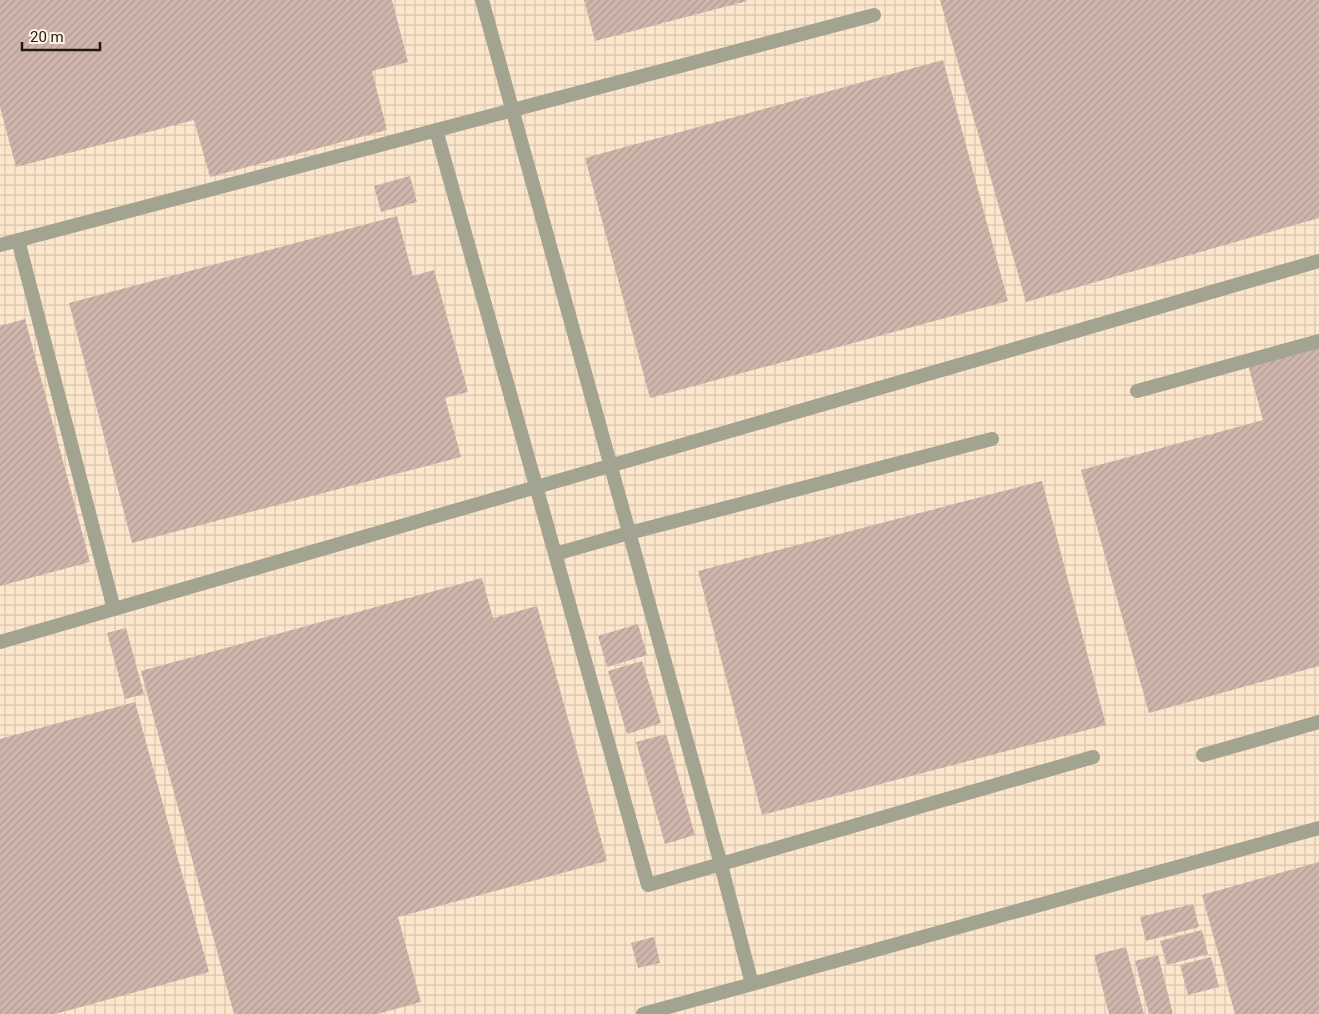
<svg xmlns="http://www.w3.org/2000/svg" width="1319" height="1014" viewBox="0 0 1319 1014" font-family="Roboto,sans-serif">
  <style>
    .industrial { fill: url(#industrial-grid) }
    .building { fill: url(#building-hatch) }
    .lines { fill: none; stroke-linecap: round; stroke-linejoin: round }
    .lane { stroke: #a2a390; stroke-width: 14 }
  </style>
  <defs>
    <pattern id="industrial-grid" width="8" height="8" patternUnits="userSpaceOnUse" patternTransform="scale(1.25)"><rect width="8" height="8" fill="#fce7cc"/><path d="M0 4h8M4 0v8" fill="none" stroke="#d8c6ae"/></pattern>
    <pattern id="building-hatch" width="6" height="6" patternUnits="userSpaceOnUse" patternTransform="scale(1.25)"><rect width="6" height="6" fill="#cfb5ac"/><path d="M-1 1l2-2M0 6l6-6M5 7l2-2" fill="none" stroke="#b19b93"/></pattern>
  </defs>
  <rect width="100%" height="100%" fill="#fff2e2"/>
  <path class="industrial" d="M0,0H1319V1014H0Z"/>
  <path class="building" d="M0,0H392L408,62L372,71L387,130L210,177L194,120L16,167L0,107Z
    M584,0H747V1L595,41Z
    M940,0H1319V218L1026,302Z
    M943,60L1008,301L650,398L585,158Z
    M410,176L417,202L381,212L374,186Z
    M397,216L413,276L434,270L468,392L445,398L461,457L132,543L69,303Z
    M25,319L90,562L0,586V326Z
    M1319,345V666L1149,713L1081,470L1263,420L1248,365Z
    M1042,481L1106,725L762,815L698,571Z
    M482,578L493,618L537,606L607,861L398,917L421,1002L377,1014H234L141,671Z
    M638,624L647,655L607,667L598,636Z
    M126,628L144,694L125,699L107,633Z
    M642,661L661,723L627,734L608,671Z
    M135,702L209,972L55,1014H0V739Z
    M666,734L695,835L665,844L636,742Z
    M1319,862V1014H1235L1202,895Z
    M1193,904L1199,927L1146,941L1140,917Z
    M1202,930L1208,954L1167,965L1160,941Z
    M654,937L660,963L638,968L631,943Z
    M1126,947L1144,1014H1109L1094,955Z
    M1158,955L1173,1014H1149L1135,961Z
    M1211,957L1219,987L1188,995L1180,965Z"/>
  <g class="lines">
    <path class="lane" d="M482,0L721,865L752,984
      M436,130L648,885L1093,757
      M18,240L114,609
      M0,245L874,15
      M1137,391L1319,341
      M555,554L629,533L992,439
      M0,642L1319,261
      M1203,755L1319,722
      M643,1014L1319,828"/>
  </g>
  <path d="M22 42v8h78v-8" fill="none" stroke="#201a13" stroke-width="2.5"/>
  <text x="30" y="42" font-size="15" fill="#201a13" stroke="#fff2e2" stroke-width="4" paint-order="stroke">20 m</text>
</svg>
